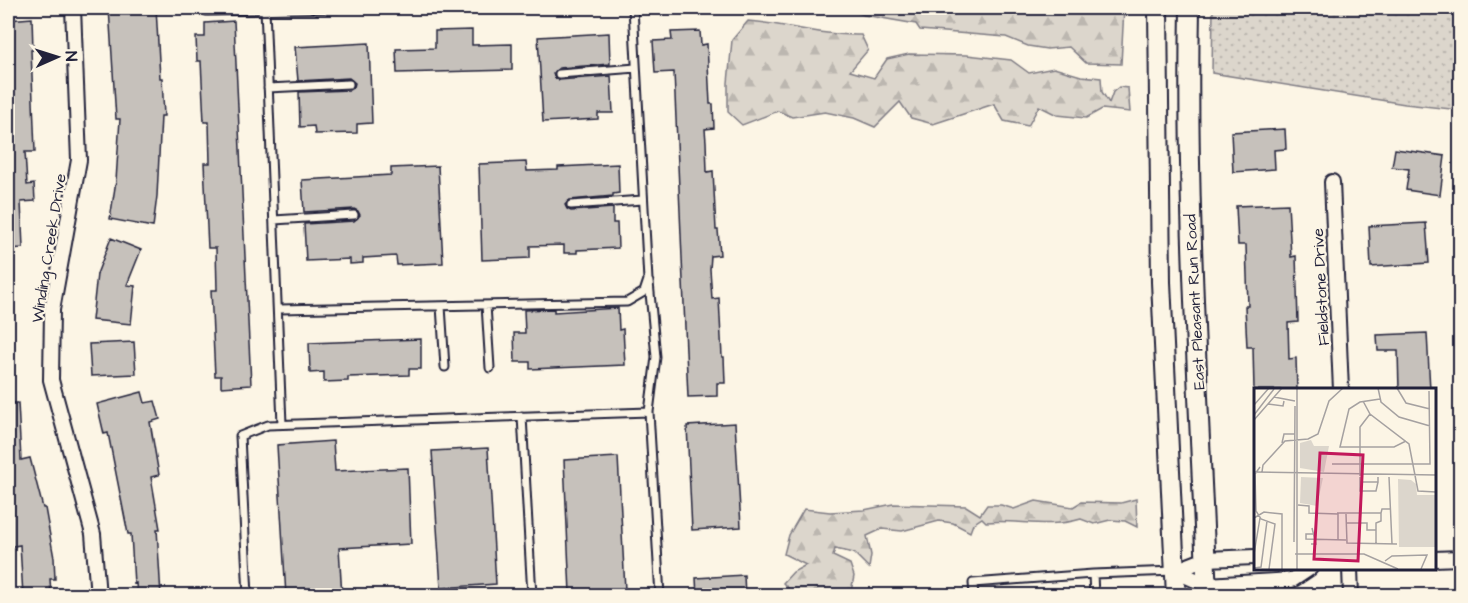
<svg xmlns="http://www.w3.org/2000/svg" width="1468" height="603" viewBox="0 0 1468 603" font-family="'Architects Daughter',sans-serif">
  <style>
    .grass { fill: url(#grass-dots); stroke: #7f7c84; stroke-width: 1.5 }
    .forest { fill: url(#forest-firs); stroke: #7f7c84; stroke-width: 1.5 }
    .building { fill: #c6c1bb; stroke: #22223b; stroke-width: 1.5 }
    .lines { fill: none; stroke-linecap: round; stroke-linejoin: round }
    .service-casing { stroke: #22223b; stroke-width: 11 }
    .minor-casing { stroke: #22223b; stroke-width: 18 }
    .secondary-casing { stroke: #22223b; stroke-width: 22 }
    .service { stroke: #fcf5e5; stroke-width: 7 }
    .minor { stroke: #fcf5e5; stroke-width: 14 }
    .secondary { stroke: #fcf5e5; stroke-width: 18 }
    .labels { text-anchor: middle; stroke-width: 4.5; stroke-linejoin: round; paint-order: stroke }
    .street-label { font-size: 16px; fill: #22223b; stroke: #fcf5e5 }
    .inset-road { fill: none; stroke: #a5a1a1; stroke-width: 1.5 }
    .view { fill: #c2185b; fill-opacity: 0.15; stroke: #c2185b; stroke-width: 3 }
    .inset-edge { fill: none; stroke: #22223b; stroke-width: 3 }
  </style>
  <defs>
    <pattern id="grass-dots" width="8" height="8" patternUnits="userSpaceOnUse" patternTransform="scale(1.5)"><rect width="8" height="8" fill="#dcd6cc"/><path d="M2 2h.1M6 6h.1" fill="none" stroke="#bcb7b0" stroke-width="1.8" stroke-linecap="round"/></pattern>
    <pattern id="forest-firs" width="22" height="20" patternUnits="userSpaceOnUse" patternTransform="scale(1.5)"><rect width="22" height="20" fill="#dcd6cc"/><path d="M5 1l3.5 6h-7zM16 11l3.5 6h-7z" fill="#bcb7b0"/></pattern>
  </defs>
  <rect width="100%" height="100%" fill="#fcf5e5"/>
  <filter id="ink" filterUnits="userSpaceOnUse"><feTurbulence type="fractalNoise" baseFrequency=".0167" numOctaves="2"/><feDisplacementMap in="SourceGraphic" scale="12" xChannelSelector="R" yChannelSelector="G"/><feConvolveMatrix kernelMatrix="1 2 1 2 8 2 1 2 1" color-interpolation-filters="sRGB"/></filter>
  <g filter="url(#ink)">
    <path class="grass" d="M1213,8H1460V110L1405,104L1212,73Z"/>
    <path class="forest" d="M817,8H1124L1121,64L1086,63L1069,47L1047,49L1028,46L1006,37L920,30L916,24L864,15L850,10L825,12Z
      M748,21C786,24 822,36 861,35L868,50L850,71L874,78L887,59L909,54L967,55L1011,60L1029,73L1054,68L1081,76L1101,78L1102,92L1109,103L1113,92L1119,87L1128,88L1130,112L1102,109L1086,118L1057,115L1039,106L1028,126L1004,121L994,104L933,124L911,118L900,102L875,127L854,118L825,112L792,117L778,111L742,125L728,112V83L732,40Z
      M1136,499L1137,527L1125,521L1110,520L1094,524L1081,519C1048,529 1018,519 986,522L982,518L973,524L970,532L953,523L939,521L902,531L882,529L867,536L871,555L869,568L854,553L835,549L833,556L850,564L854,576L851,592L858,595H791V591L783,583L793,572L806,565L784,554L789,535L804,509L830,512L864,510L893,504L966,506L980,515L987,505H1001L1014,509L1036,501L1073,507L1081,502L1121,503Z"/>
    <path class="building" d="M109,8H156L160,78H162L164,116H161L157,196L153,227L110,219L116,181L120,119H116Z
      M32,18L33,50H31L35,152H25L27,185L34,184L35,201L21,202L23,248L8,249V20Z
      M234,21L251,385L221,387V376H215L211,290H217L216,248H208L204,163H210L209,122H204L201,61H197L196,37H205V23Z
      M472,30V45L512,44V70L397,73L396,49L435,48V31Z
      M700,31L701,45L707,44L710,104H713L714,128L705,129L706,142L707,172L713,171L716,230H718L720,255L711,256L710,269L712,299L719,298L722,357H724L725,383H717V396L688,397L674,72L655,73L653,41L672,40L671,32Z
      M609,33L610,64L559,68L553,74L555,78L559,80L611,76L613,113H598V119L543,122L538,37Z
      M369,43L372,123L357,124V133L315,134L314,126L300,127L299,92L349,90L354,87L355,83L349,78L298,81L295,47Z
      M1285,129L1286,149L1274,150L1275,169L1233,172L1231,132Z
      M1395,149L1445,156L1440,195L1406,190L1409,169L1392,167Z
      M526,162L527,171L558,170V167L618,164L619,193L613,194V196L570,200L565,205L567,209L571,211L613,208V223H617L618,248L577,250V253H564V245L530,246V258L482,260L479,164Z
      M438,166L443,263L397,265L396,256L363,258V263L350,264V259L306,261L304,224L354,221L360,215L358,211L354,209L304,212L302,180L391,175V168Z
      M1288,204L1291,257L1296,256L1298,322L1288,323L1289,359L1296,358L1297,390H1254L1253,347H1247L1245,306H1248L1246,245H1238L1236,206Z
      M1426,223L1429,263L1371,267L1369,226Z
      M111,238L141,250L127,285L135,286L131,324L92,320L97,274Z
      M618,308L619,330L623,329L625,365L530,369V362H515L514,333H525L524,310L554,309V312Z
      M1427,333L1430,390H1399L1398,351H1378L1377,335Z
      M421,339V369H409V375L348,377V381L324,382V372L310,373L309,343Z
      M134,342L136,374L91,376L89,344Z
      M142,392L145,403L155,401L160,419L150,422L159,475L151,477L160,529H157L161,596H137L136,583L134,584L131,534H128L108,433L104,434L97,404Z
      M8,403H18L21,460L30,458L43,508H45L54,558L55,579H50L51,594L23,595L20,545L8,547Z
      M735,423L741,527L692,530L687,426Z
      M333,441L335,471L408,468L411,544L339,548L342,596H286L277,445Z
      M488,448L496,584L441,588L432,451Z
      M618,457L625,590L570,593L564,460Z
      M744,575L745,596H697L696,578Z"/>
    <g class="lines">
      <defs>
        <path id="service" d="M207,8V11L338,8
          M265,8L282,424
          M559,74L636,68
          M268,88L349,84
          M571,205L643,200
          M274,220L354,215
          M649,282L656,357L649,412L660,596
          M486,305L490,368
          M441,306L445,367
          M279,309L627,302L644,292L648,280L633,8
          M522,416L532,596
          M248,596L240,436L268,425L649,412
          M974,596L973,583L1093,574
          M1094,596L1093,574L1175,571"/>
        <path id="minor" d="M73,8L79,160L52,310L51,380L93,534L98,596
          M1332,182L1341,390
          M1434,559L1460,558
          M1350,568L1351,596
          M1175,571L1207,585L1292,580L1310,568
          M1175,571L1206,559L1255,557"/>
        <path id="secondary" d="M1158,8L1161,282L1176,596
          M1190,8C1186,204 1199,400 1207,596"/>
      </defs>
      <use href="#service" class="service-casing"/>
      <use href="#minor" class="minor-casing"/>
      <use href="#secondary" class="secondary-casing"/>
      <use href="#service" class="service"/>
      <use href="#minor" class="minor"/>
      <use href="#secondary" class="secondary"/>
    </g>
  </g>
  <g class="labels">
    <g class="street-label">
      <text transform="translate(48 248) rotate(-81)" y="6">Winding Creek Drive</text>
      <text transform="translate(1320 287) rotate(-93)" y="6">Fieldstone Drive</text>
      <text transform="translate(1194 302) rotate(-93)" y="6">East Pleasant Run Road</text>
    </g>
  </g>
  <g transform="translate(1254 388)">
    <rect width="182" height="182" fill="#fcf5e5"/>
    <path d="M57,52L60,58H75L70,84L46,80V55Z" fill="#dcd6cc"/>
    <path d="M47,89L69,90L63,118L46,115ZM144,91L157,92L162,96L163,107H181V159H145Z" fill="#dcd6cc"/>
    <path class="inset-road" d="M124,0L127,14L145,29L176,38M143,0L152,15L176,21M20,9L41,13M126,11L106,14L95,21L86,59H140L152,53M109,13L116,26L155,56L164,103L182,104M14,16L29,18L30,13M0,17L15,0M0,27L20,1M0,32L28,0M28,55L30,46H41M78,76H176L175,3M6,79L1,86L2,123L7,131L21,136L15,181M0,84L182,87M8,84L9,77L31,53L54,51L64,46L75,13L89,0M106,88V39L116,26M106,89V94H124V89M135,89L138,156M106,94V103H122L124,94M44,117L55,118V125L84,126V152M83,125H127L128,121H137M92,126L93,155L143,156M0,130L10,124L28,126V181M92,135H113V142H122M62,146H52V151L92,152M40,154L41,18M57,156H62L58,140M122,156V135L127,133V125M0,166L6,130M41,166H110L144,181M131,173L138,168L173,167L167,181M0,180L7,179L13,133M43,181V0"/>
    <path class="view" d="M66,65L109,67L104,173L60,171Z"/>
    <rect width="182" height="182" class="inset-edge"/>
  </g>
  <rect width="1468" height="603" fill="none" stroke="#fcf5e5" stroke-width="30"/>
  <rect x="15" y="15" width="1438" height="573" fill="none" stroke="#22223b" stroke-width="2" filter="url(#ink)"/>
  <g transform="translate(57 57) rotate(87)" stroke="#fcf5e5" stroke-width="4.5" paint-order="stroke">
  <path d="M0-4.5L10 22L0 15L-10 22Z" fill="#22223b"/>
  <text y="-9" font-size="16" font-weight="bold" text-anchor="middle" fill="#22223b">N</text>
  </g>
</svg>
